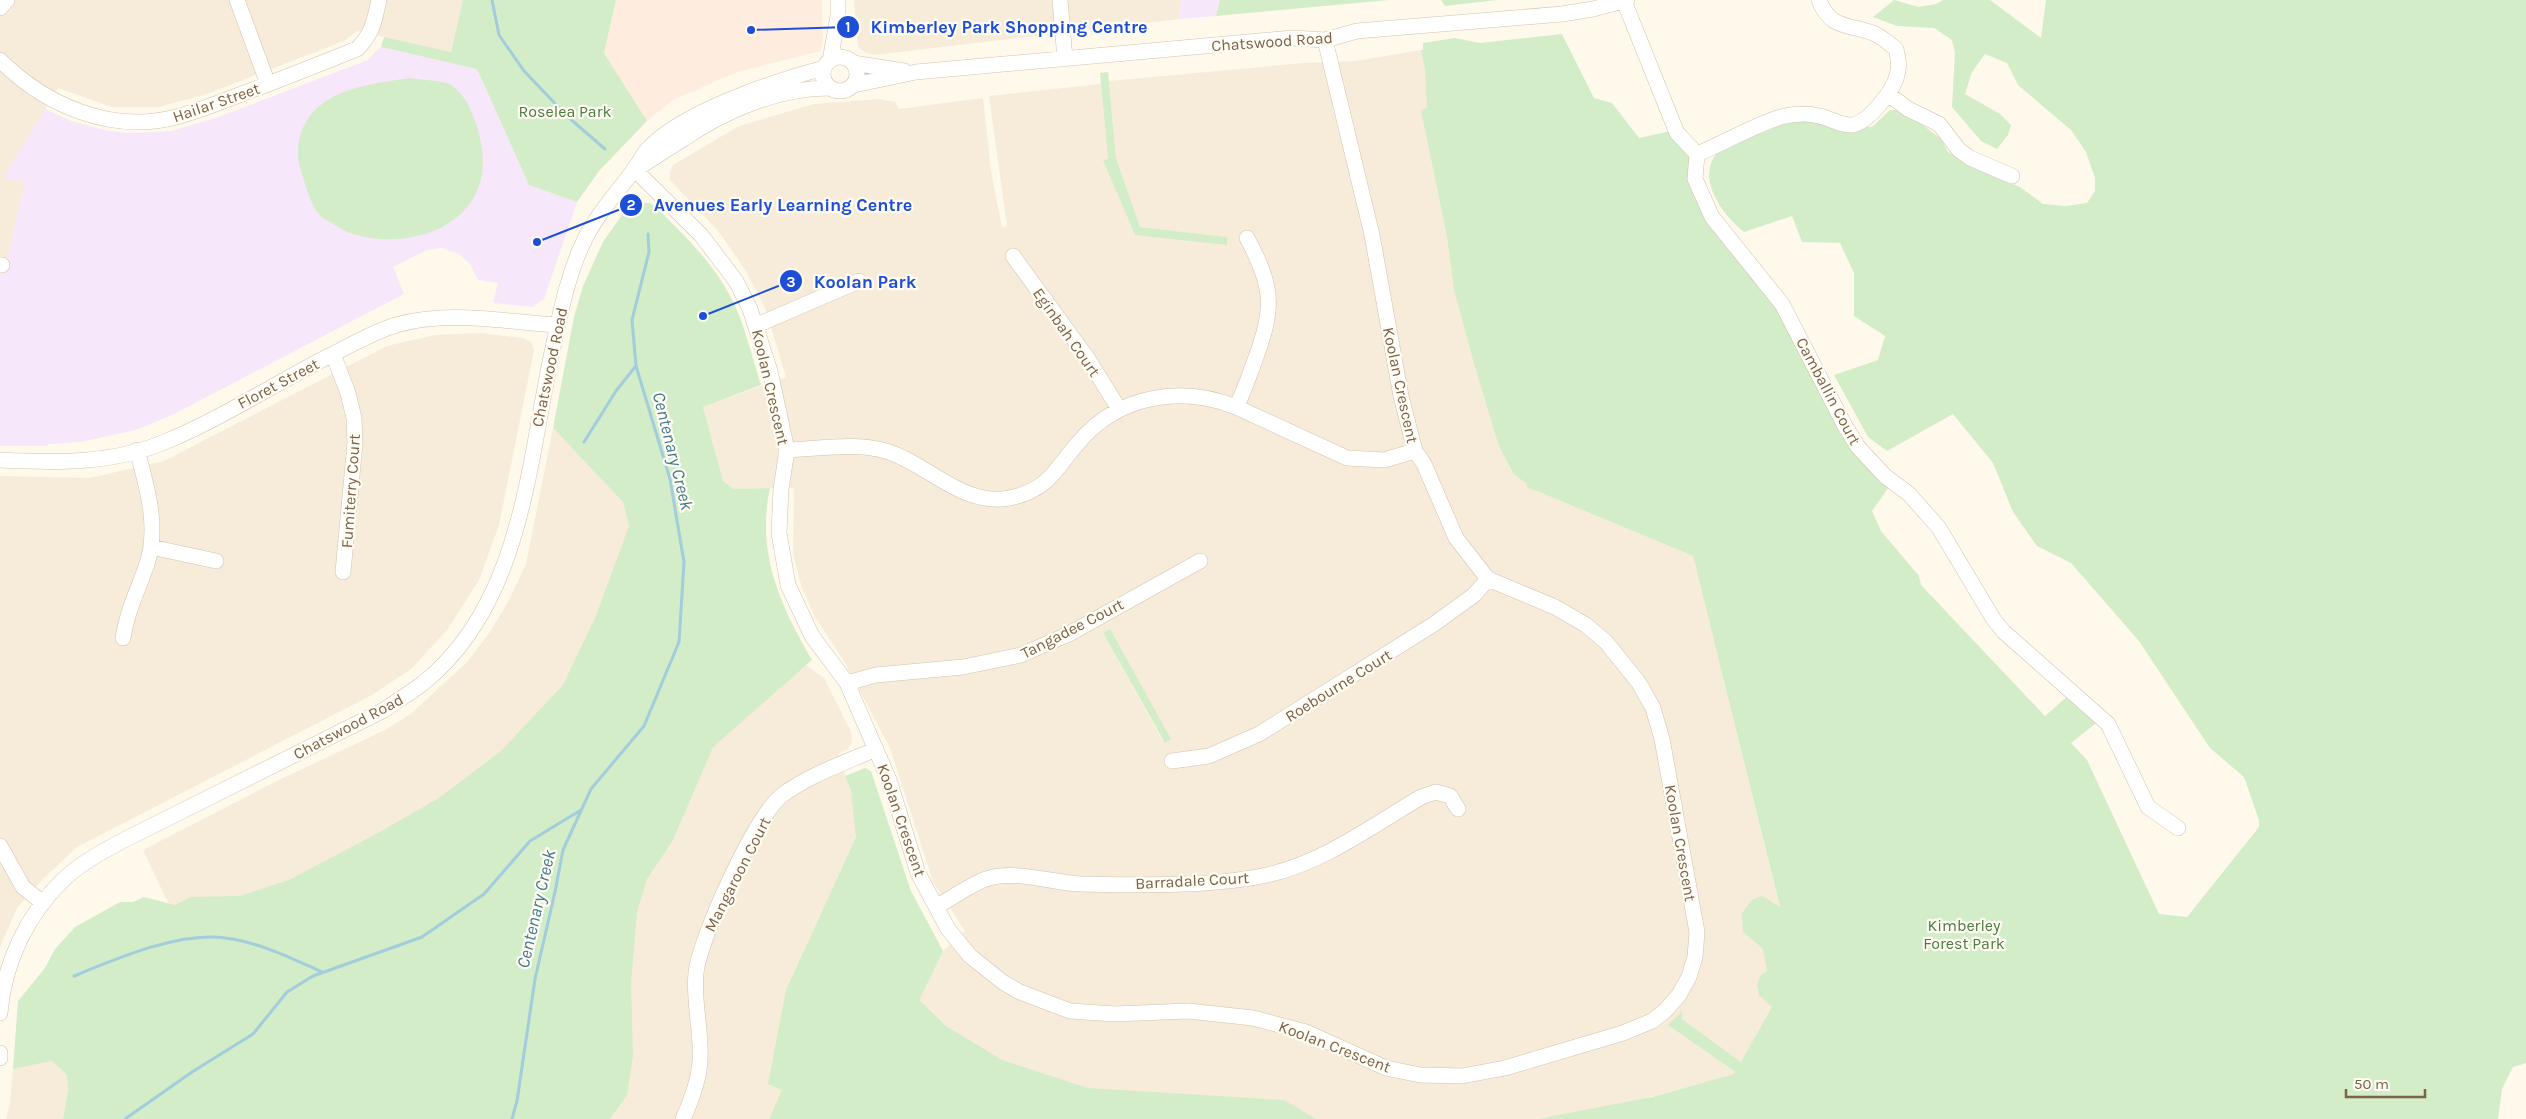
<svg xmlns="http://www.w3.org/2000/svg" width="2526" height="1119" viewBox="0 0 2526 1119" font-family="Karla,sans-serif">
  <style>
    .residential { fill: #f6ecd9; fill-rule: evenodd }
    .commercial { fill: #feecde }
    .education { fill: #f6e7fb }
    .green { fill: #d2edc7 }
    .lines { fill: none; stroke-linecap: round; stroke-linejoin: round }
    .stream { stroke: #a3ccdc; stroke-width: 3 }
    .minor-casing { stroke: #d2c2af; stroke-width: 16 }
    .minor { stroke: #fff; stroke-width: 15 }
    .labels { text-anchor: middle; stroke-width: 4.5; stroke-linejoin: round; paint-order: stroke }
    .street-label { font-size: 16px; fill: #7b624b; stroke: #fffcf3 }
    .park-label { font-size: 16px; fill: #4a7b3f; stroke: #fffcf3 }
    .water-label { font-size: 18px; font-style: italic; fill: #437a90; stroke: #fffcf3 }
    .leader { fill: none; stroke: #1d4ed8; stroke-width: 2 }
    .callout-dot { fill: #1d4ed8; stroke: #fffcf3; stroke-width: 2 }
    .mark-label { font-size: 15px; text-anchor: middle; font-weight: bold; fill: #fff }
    .callout-label { font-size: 18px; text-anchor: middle; font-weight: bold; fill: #1d4ed8; stroke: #fffcf3; stroke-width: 4.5; stroke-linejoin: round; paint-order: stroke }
  </style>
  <rect width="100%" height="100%" fill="#fef9eb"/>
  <path class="residential" d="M0,0H463L451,52L357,31L344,41L204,95L158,107H112L58,88L4,177L25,183L8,254L0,274Z
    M854,0H1181L1179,19L874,55L866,53L858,47Z
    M1421,50L1527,487L1693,556L1780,908L1778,1006L1743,1064L1682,1019V1016L1670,1026L1737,1074L1566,1119H1293L1085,1096L1018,1075L915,1004L943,951L965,931L933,882L890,748L844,661L815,617L802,588L793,554L794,488L734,489L723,481L703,407L786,377L765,308L746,271L719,232L670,180V172L673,165L739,126L814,104L880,99L895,102L899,109L983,98L991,171L1002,228L1007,226L989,96L1101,84L1108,159L1104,160L1135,235L1227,237L1140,227L1116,158L1109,81L1303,63L1356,61ZM1110,629L1164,743L1103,633Z
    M480,333L523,338L531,342L534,350L499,525L479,580L448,629L411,669L372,695L77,847L44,878L17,908L0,947V476L90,478L164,461L387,346L435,335Z
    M553,428L623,502L629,526L601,619L535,743L386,859L173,913L143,850L279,780L385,730L412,713L469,660L490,632L508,602L526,564Z
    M806,665L824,678L851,732L852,742L848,749L838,754L865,833L856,837L786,990L782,1090L769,1119H607L639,879L700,757Z
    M52,1061L67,1075L68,1090L63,1119H6L10,1103L13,1069Z"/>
  <path class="commercial" d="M616,0H822L823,40L820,51L737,72L673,100L647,121L604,53Z"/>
  <path class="education" d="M1181,0H1220L1216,16L1179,19Z
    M381,47L477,69L529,185L577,202L544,299L533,307L493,303L498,283L478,280L470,264L459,254L442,248L427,250L393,267L404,294L172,415L136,430L80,442L49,444L46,446H0V274L8,254L25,183L3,178L45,109L71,121L104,130L127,133L171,131L216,118L368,60Z"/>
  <path class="green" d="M463,0H616L604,53L647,121L599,171L577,202L529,185L477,69L381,47L384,37L451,52Z
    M1220,0H1389L1216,16Z
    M1441,0H1497L1445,6Z
    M1894,0L1919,7L1936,4L1943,0H1990L2041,38L2046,0H2526V1063L2513,1067L2502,1089L2498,1119H1538L1652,1097L1734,1074L1735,1072L1668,1025L1682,1011V1019L1741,1062L1772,1007L1759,995L1757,984L1761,975L1767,971L1763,949L1743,932L1742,913L1752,900L1762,896L1780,907L1693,556L1527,487L1526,483L1514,474L1499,446L1473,360L1454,289L1447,236L1421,110L1427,108L1425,69L1421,50H1423V43L1455,38L1480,43L1562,34L1594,98L1612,103L1639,138L1671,131L1692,157L1689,175L1769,294L1889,487L1872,511L1881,531L1919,576L1921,585L2045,716L2070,694L2100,720L2071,743L2087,760L2159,914L2187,917L2259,827V820L2244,777L2210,748L2139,641L2071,563L2037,546L2013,512L1993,463L1953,414L1887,451L1868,437L1834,375L1878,360L1885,336L1854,316V273L1840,243L1802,242L1792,216L1744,232C1725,217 1698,183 1714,157C1723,143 1750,137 1765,132C1778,127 1790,120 1804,118C1820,116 1851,127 1872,127L1890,110H1899L1920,123L1941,139L1948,152L1972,167L2020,187L2043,204L2066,206L2087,203L2095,191V178L2086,152L2071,130L2018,85L2007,63L1985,54L1972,72L1965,94L2000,114L2011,125L2008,135L1997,149L1981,141L1952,107L1955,52L1952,40L1934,28L1897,26L1873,17Z
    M1108,72L1116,158L1140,227L1227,237V245L1135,235L1103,160L1108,159L1100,73Z
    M410,78C421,80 441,80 451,85C466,95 471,110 477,126C482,144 486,167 479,186C461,237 391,250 345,231C339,228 332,223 326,220C313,213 307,190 303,177C301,169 297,159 298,151C302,91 363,85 410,78Z
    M642,203H650L659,210C684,235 710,260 728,292C744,320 751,354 761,385L703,407L723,481L734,489L770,488C756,553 780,605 812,660L713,747L673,840L647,879L637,912L631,982L633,1056L627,1095L610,1119H63L68,1090L67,1075L52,1061L13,1069L18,1001L45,968L55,949L75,927L120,902H133L144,897L175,905L191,897L240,896L289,880L378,833L439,798L501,751L563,685L596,616L629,526L623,502L553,428L574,317L583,286L603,242L624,212Z
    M1110,629L1171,739L1165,743L1103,633Z
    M865,768L871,771L911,891L943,951L919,1000L946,1026L1002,1060L1087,1088L1284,1100L1316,1119H769L782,1090L768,1084L786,990L856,837L851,791L845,776Z"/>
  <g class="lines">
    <path class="stream" d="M492,0L499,35L524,71L568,117L605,149
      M584,442L616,391L635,367
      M74,976C115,959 180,931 225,938C259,942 291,958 322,972
      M125,1119L192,1072L253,1034L287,992L313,976L422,937L484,894L530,841L581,810
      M512,1119L517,1101L535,979L555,892L563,850L591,789L644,726L679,642L684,562L670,479L636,366L632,320L649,252L648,234"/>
    <defs>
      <path id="minor" d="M237,0L268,84
        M1060,0L1065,59
        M1624,1L1677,133L1697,154L1695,179L1712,217L1782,304L1845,426L1858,447L1885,476L1909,494L1939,528L1994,620L2004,632L2108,724L2148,807L2178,828
        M0,8L7,0
        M823 74a17 17 0 1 1 34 0a17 17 0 1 1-34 0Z
        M0,60C45,105 111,134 176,117C199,111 221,102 244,93C282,79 319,64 357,49C373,33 374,22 379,0
        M830,61L838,16V0
        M853,63L904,71
        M854,85L916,72L1293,38L1325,40L1357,31L1562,14L1593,9L1627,0
        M1888,94L1908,109L1939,124L1959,150L1970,158L2012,176
        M1697,154C1722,144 1756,124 1781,117C1793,114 1808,113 1819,116C1831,118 1840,126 1852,125C1868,123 1894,90 1897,75C1900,66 1898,58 1896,49C1889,43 1882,37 1873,33C1848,24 1830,29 1819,0
        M634,169L701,235L736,281L750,309L770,371L787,450L781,489L779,533L788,585L812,636L847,683L889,780L918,873L948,929L970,956L1004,983L1020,992L1070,1011L1115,1014L1188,1011L1253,1018L1306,1032L1386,1068L1420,1075L1462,1076L1505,1068L1623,1033L1652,1021L1665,1011L1679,995L1689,977L1695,957L1697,932L1662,739L1653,708L1639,683L1606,642L1586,625L1555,607L1488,579L1456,538L1424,464L1415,451L1401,396L1372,235L1325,40
        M636,169C653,159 668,148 685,138C726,110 779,88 829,88
        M1013,256L1088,359L1119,409
        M0,265H2
        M757,325L859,281
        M333,354L348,393L354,418L355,443L343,572
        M1236,407C1244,392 1249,376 1255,360C1274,308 1274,288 1247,238
        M787,450C818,449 855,442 886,451C929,464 965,510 1014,497C1050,488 1056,468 1078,443C1118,395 1181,385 1236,407L1347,458L1384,460L1415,451
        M0,460C56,463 114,464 167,441C224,417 276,383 331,355C353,344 373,332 396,325C450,310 503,322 558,325
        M151,547L216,561
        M123,638C127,611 138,590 147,564C159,527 147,487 137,450
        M847,683L876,675L963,667L1021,655L1069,634L1200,561
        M1172,761L1209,756L1259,734L1434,624L1474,595L1488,579
        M0,846L23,887L43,903
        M937,906C953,898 969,885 986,879C1013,869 1053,883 1081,884C1138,885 1207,887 1262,876C1320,865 1372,826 1421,797L1436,792L1450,796L1458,809
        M0,1013C4,963 27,915 63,880C82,862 105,850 128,838L384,710C397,701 410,693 422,684C521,606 528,466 552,352C560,315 567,277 583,243C596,215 615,195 633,171C638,164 642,156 647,150C681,112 775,81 824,68
        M0,1053V1058
        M683,1119C691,1101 699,1080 700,1061C702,1031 693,1003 696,973C700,937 754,819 781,796C808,775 845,763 876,749"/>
    </defs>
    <use href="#minor" class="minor-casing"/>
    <use href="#minor" class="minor"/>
  </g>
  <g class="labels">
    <g class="street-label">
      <text transform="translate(1272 41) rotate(-4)" y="6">Chatswood Road</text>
      <text transform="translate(216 102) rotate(-19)" y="6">Hailar Street</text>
      <text transform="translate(1067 332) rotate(55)" y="6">Eginbah Court</text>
      <text transform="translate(549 367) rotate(-78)" y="6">Chatswood Road</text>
      <text transform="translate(278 383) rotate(-28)" y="6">Floret Street</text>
      <text transform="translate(1401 385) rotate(78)" y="6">Koolan Crescent</text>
      <text transform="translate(771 387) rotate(77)" y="6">Koolan Crescent</text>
      <text transform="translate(1829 391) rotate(62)" y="6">Camballin Court</text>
      <text transform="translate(350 491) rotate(-86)" y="6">Fumiterry Court</text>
      <text transform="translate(1072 628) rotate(-27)" y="6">Tangadee Court</text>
      <text transform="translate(1338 685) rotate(-32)" y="6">Roebourne Court</text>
      <text transform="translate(348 726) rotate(-28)" y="6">Chatswood Road</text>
      <text transform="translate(902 820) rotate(71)" y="6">Koolan Crescent</text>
      <text transform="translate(1681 843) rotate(80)" y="6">Koolan Crescent</text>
      <text transform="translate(737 874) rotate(-63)" y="6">Mangaroon Court</text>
      <text transform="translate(1192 880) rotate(-3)" y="6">Barradale Court</text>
      <text transform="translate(1335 1046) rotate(21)" y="6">Koolan Crescent</text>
    </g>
    <g class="park-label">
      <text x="565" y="117">Roselea Park</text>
      <text x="1964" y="931">Kimberley<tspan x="1964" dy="18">Forest Park</tspan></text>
    </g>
    <g class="water-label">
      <text transform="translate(673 451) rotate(76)" y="6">Centenary Creek</text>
      <text transform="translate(536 909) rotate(-77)" y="6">Centenary Creek</text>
    </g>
  </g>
  <path class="leader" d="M751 30L848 27M537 242L631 205M703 316L791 281"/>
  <g class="callout-dot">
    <circle cx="751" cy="30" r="5"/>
    <circle cx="537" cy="242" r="5"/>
    <circle cx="703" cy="316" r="5"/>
    <circle cx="848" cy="27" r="12"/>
    <circle cx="631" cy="205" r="12"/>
    <circle cx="791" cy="281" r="12"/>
  </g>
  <g class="mark-label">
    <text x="848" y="32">1</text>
    <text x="631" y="210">2</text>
    <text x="791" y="287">3</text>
  </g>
  <g class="callout-label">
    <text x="1009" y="33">Kimberley Park Shopping Centre</text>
    <text x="783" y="211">Avenues Early Learning Centre</text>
    <text x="865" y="288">Koolan Park</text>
  </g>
  <path d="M2346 1089v8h79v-8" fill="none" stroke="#7b624b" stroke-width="2.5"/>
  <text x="2354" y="1089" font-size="15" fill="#7b624b" stroke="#fffcf3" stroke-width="4" paint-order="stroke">50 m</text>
</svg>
